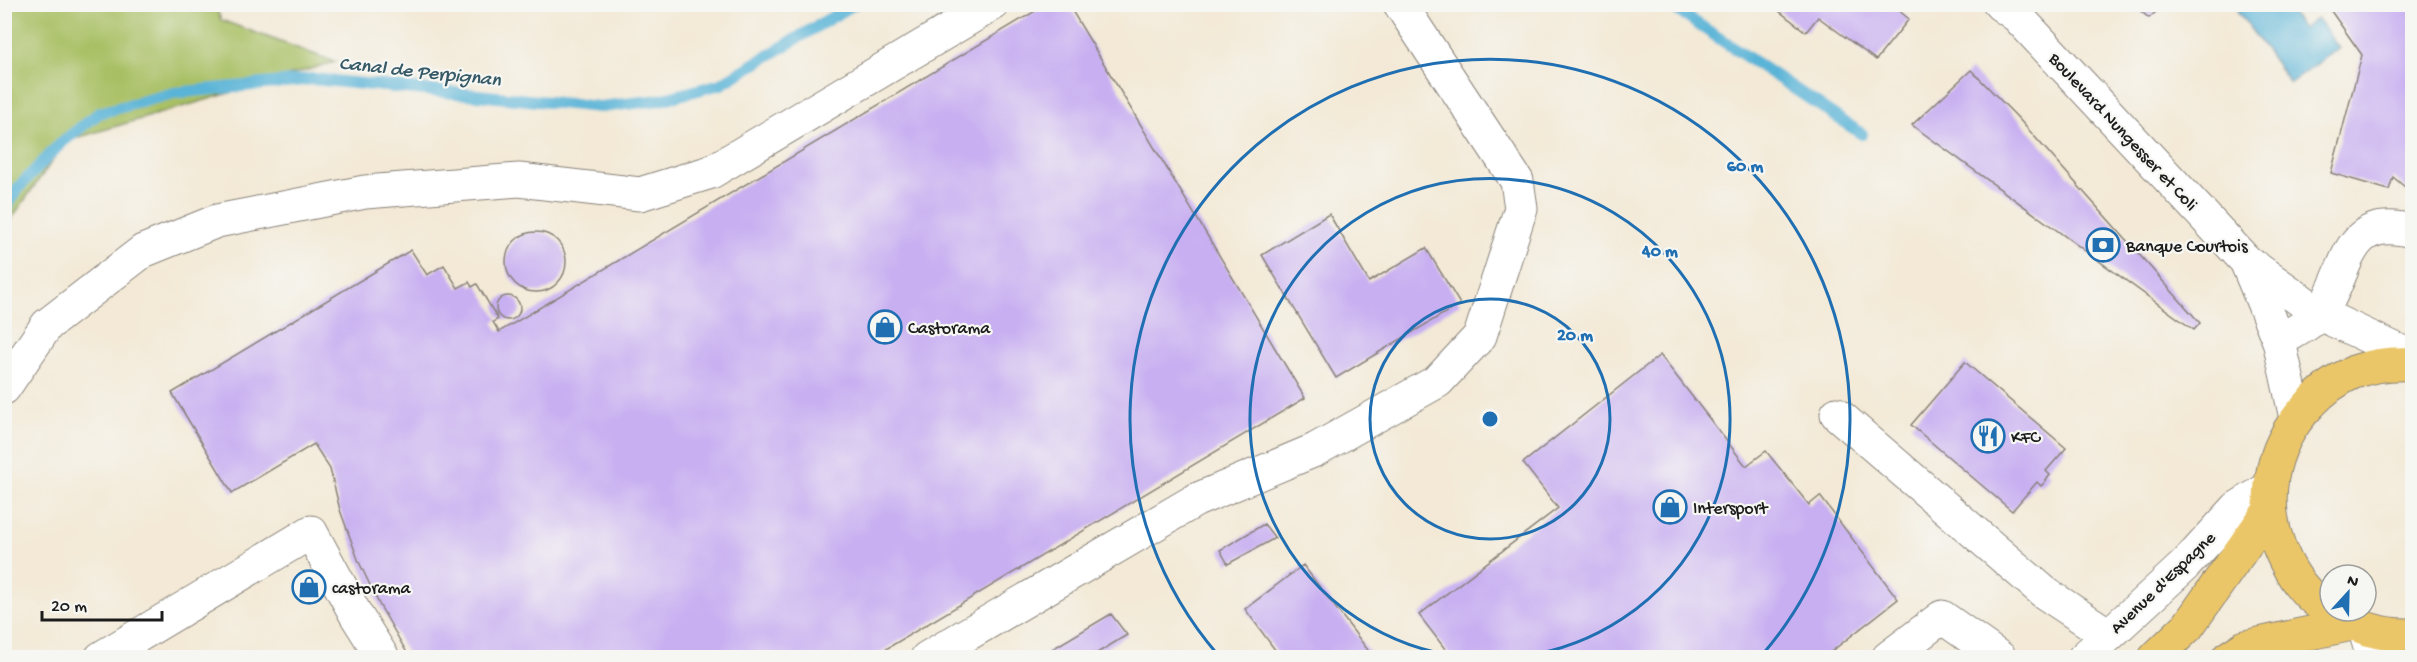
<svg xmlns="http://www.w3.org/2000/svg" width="2417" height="662" viewBox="0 0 2417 662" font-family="'Gochi Hand',sans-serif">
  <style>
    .green { fill: #a8bf64; stroke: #626e40; stroke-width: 1.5 }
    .water { fill: #5ab4d7; stroke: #3b687a; stroke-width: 1.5 }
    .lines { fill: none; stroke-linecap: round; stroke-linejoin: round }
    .stream { stroke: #5ab4d7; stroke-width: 12 }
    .building { fill: #c8aff1 }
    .minor-casing { stroke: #888279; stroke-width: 35 }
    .major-casing { stroke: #888279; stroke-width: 35 }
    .minor { stroke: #fff; stroke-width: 33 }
    .major { stroke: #ebc669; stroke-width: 33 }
    .ring { fill: none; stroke: #1f6fb2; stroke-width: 3 }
    .labels { text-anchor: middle; stroke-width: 4.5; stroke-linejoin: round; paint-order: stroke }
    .street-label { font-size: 18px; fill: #1c1c1c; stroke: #f6f6f2 }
    .poi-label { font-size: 18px; fill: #1c1c1c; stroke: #f6f6f2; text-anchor: start }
    .water-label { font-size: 20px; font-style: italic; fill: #355967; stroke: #f6f6f2 }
    .centre { fill: #1f6fb2; stroke: #f6f6f2; stroke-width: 3 }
    .ring-label { font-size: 18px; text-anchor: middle; font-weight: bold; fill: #1f6fb2; stroke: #f6f6f2; stroke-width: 4.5; stroke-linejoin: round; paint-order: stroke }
  </style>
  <rect width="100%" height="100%" fill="#f6f6f2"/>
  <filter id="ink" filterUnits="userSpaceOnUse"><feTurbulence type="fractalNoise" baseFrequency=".0167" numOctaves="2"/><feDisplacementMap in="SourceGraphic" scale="12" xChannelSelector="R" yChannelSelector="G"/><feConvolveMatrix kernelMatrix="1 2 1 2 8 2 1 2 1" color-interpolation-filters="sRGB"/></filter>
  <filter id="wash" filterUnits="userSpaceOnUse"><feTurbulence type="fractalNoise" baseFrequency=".008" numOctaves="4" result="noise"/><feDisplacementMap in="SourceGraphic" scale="24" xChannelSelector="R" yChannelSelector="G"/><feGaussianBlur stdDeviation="1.35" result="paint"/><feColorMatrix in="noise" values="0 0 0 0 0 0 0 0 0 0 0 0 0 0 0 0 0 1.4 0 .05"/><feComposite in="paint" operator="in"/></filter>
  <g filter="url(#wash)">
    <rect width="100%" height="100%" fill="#f3e9d6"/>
    <path class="green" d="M5,4L215,5L221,20L335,62L66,141L5,228Z"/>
    <path class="water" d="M2242,4L2286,5L2303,29L2317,18L2339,48L2290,83L2236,9Z"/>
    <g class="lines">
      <path class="stream" d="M1668,4L1862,134
        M4,212L19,187L61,143L99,113L174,93L313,79L600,107L660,100L721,84L854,4"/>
    </g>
    <g id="blocks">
      <path class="building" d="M1047,4H1068L1305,398L871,658H410L379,604L359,562L340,510L330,469L314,444L232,493L172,393L411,250L427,275L444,265L458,288L469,282L472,287L477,284L498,319L493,322L499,332Z
        M1770,4H1891L1909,19L1876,60L1818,17L1806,32Z
        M2132,4H2165L2149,18Z
        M2326,4H2412V193L2393,177L2389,190L2331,173L2362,55Z
        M1971,70L2018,118L2200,323L2194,330L1912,125Z
        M1329,214L1369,282L1426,248L1460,304L1336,378L1262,255Z
        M506 262a30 30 0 1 1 60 0a30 30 0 1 1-60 0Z
        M496 308a12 12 0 1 1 24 0a12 12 0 1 1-24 0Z
        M1660,355L1746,466L1766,451L1809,505L1820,496L1898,599L1823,658H1452L1419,615L1558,508L1523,463Z
        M1965,362L2066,448L2046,471L2050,475L2045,482L2041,486L2037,482L2012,511L1911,425Z
        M1264,524L1275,538L1228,564L1220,550Z
        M1303,565L1374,658H1281L1245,609Z
        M1111,614L1127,635L1089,658H1037Z"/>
    </g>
  </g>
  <g filter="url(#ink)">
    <use href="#blocks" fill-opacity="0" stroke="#888279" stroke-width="1.5"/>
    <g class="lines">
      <defs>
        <path id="minor" d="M2000,4L2017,16L2246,261L2320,314L2412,357
          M2246,261L2279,341L2296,418
          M2279,341C2290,334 2314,322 2321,312C2350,272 2343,213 2412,231
          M4,388L47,325L143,251L217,221L365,192L519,180L640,194L711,172L993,4
          M1837,414L2045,593L2107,634
          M2365,630L2373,658
          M101,658L311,532L356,615L383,658
          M927,658L1196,500L1315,450L1438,381L1480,336L1521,208L1517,181L1400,4
          M1888,658L1942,617L2000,658
          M2084,658L2186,564L2237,508L2269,488"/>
        <path id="major" d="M2412,364C2393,363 2373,365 2354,372C2338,379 2322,391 2310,404C2268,447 2258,508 2286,562C2297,584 2313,602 2335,614C2360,629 2384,636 2412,635
          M2155,658L2188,626L2269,511
          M2228,658L2245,647L2352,624"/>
      </defs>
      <use href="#minor" class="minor-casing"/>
      <use href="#major" class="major-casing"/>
      <use href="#minor" class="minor"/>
      <use href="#major" class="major"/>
    </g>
  </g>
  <g class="ring">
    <circle cx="1490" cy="419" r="120"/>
    <path d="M1463 657A240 240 0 1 1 1517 657"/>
    <path d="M1218 655A360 360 0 1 1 1762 655"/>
  </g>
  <defs>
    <symbol id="bank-ring" viewBox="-11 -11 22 22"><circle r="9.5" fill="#f6f6f2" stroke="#1f6fb2" stroke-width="1.5"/><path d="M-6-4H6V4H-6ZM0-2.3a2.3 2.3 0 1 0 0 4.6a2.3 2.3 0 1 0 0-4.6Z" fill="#1f6fb2"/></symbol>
    <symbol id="shop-ring" viewBox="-11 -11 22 22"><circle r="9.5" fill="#f6f6f2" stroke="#1f6fb2" stroke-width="1.5"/><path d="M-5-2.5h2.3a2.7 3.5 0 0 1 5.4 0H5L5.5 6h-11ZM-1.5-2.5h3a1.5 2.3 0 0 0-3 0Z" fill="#1f6fb2"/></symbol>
    <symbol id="restaurant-ring" viewBox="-11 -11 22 22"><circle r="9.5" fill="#f6f6f2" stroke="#1f6fb2" stroke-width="1.5"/><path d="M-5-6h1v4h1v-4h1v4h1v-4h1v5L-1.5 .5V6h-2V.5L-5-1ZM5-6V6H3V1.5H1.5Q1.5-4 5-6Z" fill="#1f6fb2"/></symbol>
  </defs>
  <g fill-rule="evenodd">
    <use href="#bank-ring" x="2084" y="226" width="38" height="38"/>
    <use href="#shop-ring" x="866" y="308" width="38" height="38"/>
    <use href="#restaurant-ring" x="1969" y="417" width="38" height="38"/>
    <use href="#shop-ring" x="1651" y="488" width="38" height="38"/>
    <use href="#shop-ring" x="290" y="568" width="38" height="38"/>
  </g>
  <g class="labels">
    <g class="street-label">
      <text transform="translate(2124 131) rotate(47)" y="6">Boulevard Nungesser et Coli</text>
      <text transform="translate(2162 582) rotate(-44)" y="6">Avenue d'Espagne</text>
    </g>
    <g class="poi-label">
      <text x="2126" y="251">Banque Courtois</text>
      <text x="908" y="333">Castorama</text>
      <text x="2011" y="442">KFC</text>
      <text x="1693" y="513">Intersport</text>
      <text x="332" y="593">castorama</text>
    </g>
    <g class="water-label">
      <text transform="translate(420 70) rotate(6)" y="7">Canal de Perpignan</text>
    </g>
  </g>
  <circle cx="1490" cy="419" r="9" class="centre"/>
  <g class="ring-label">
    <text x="1745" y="171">60 m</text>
    <text x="1660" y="256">40 m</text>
    <text x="1575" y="340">20 m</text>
  </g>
  <rect width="2417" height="662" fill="none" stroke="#f6f6f2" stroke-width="24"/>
  <g transform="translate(2348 593) rotate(22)"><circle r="28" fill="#f6f6f2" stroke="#9f9f9c" stroke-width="1.5"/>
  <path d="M0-4.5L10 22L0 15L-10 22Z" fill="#1f6fb2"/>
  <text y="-9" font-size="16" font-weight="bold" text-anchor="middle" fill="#1c1c1c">N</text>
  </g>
  <path d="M42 611v9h120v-9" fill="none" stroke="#1c1c1c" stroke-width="3"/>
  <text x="51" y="611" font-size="18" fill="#1c1c1c" stroke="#f6f6f2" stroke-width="4.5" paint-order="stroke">20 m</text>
</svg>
